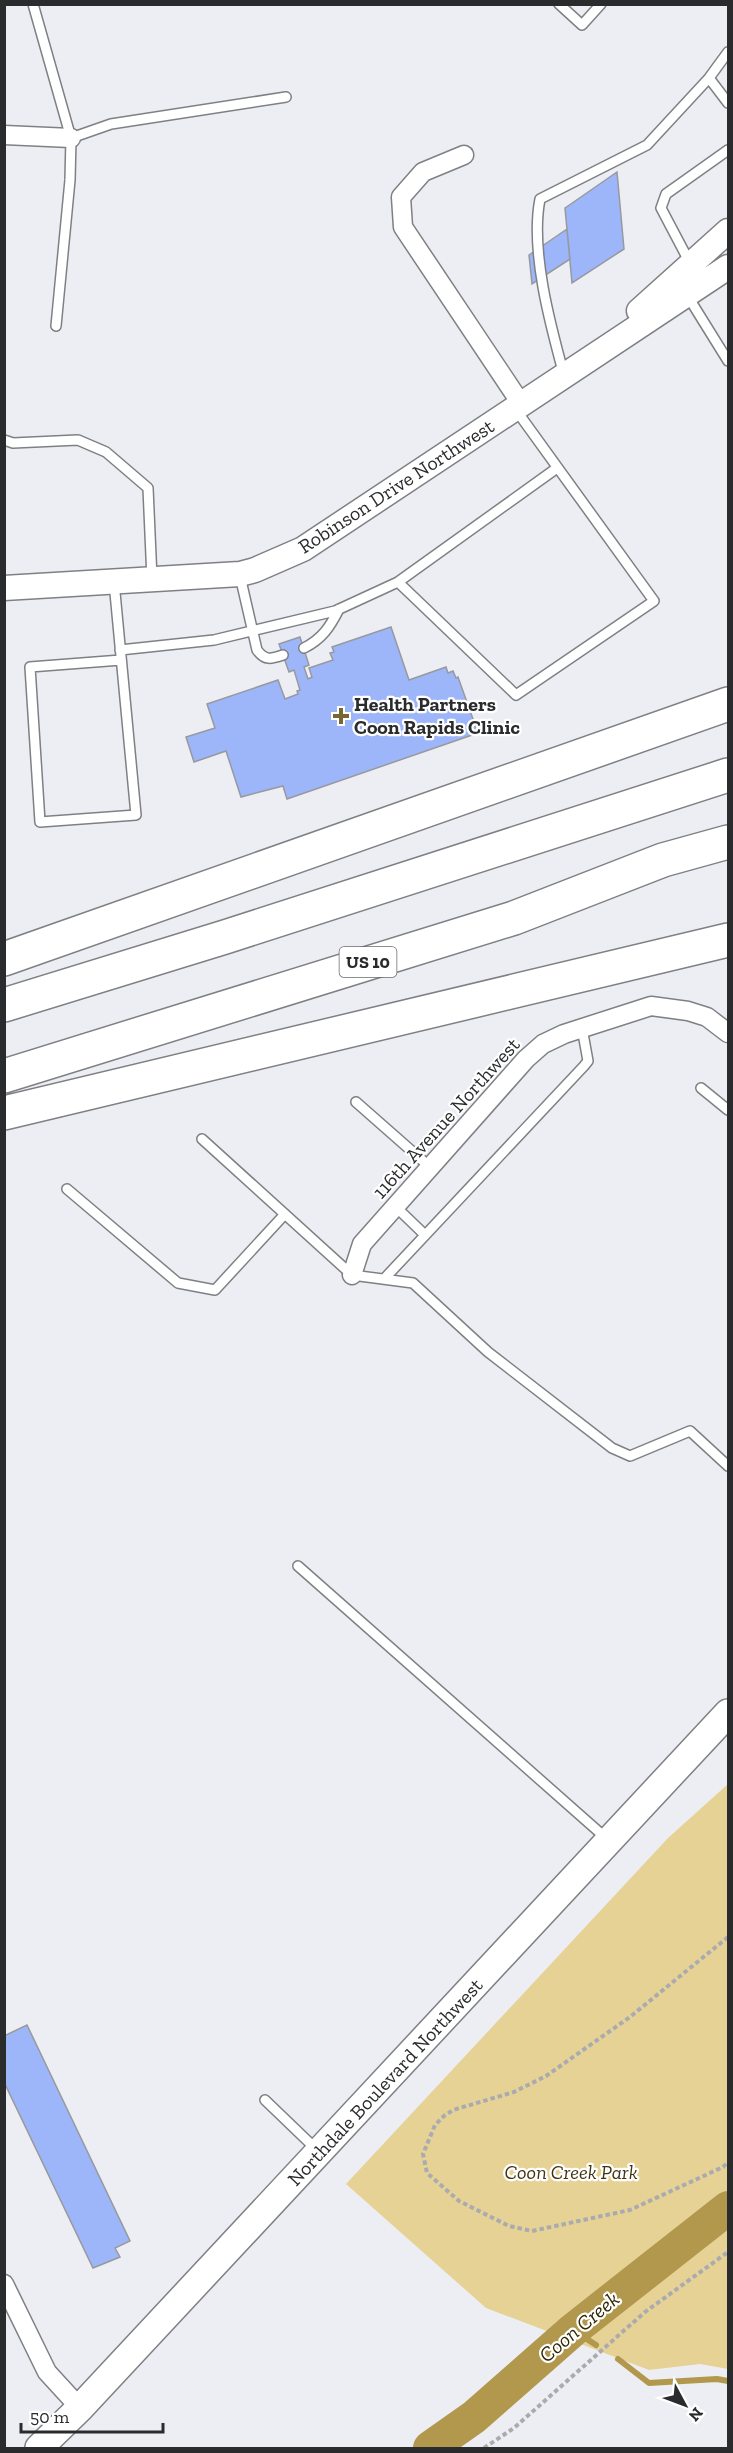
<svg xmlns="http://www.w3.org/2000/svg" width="733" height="2453" viewBox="0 0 733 2453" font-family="'Zilla Slab',serif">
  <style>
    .green { fill: #e7d296 }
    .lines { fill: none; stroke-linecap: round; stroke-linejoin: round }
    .stream { stroke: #b2984c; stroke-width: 6 }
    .river { stroke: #b2984c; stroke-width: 34 }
    .building { fill: #9cb6f9; stroke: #98999e; stroke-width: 1.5 }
    .service-casing { stroke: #7e8084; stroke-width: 12 }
    .minor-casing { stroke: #7e8084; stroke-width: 21 }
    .tertiary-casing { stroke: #7e8084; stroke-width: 27 }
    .secondary-casing { stroke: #7e8084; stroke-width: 30 }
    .motorway-casing { stroke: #7e8084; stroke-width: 36 }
    .path { stroke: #aaabaf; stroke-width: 4; stroke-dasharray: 4.5 3; stroke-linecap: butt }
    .service { stroke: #fff; stroke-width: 9 }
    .minor { stroke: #fff; stroke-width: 18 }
    .tertiary { stroke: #fff; stroke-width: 24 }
    .secondary { stroke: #fff; stroke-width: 27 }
    .motorway { stroke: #fff; stroke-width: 33 }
    .poi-dot { fill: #786735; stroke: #fff; stroke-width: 2 }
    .labels { text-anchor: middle; stroke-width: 4.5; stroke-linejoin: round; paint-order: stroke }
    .shield { fill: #fff; stroke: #6a6b6c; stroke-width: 1.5 }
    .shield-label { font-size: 18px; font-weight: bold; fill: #2a2b2d }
    .street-label { font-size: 20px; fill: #2a2b2d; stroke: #fff }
    .poi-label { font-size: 20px; font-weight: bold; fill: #2a2b2d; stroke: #fff; text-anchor: start }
    .park-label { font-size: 20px; font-style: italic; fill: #403513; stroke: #fff }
    .water-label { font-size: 21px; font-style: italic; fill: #332805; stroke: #fff }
  </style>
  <rect width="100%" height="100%" fill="#edeef3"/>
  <path class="green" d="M728,1784V2369L700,2364L649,2370L486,2308L346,2184L668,1838Z"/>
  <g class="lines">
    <path class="stream" d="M573,2330L596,2345
      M618,2359L649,2383L717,2379L728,2381"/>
    <path class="river" d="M430,2448L474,2417L573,2330L728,2208"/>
  </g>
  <path class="building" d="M617,172L624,249L572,283L565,208Z
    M567,229L570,259L532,284L529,255Z
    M391,627L409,680L446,667L448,673L453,671L456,678L458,677L478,733L287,799L283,786L241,797L226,751L194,762L186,737L215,728L207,704L278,680L285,699L298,694L297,691L300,690L294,670L289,672L279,644L300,637L309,665L304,667L308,679L312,677L309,668L333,660L330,653L334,652L332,647Z
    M27,2025L130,2241L115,2248L120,2257L93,2268L4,2082V2036Z"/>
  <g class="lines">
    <defs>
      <path id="service" d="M33,4L71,138L70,180L56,326
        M559,4L582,25L601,4
        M709,78L728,103
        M71,138L111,124L286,97
        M690,263L661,208L666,194L728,150
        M687,295L728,361
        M564,375C550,324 530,250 540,199L647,145L709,78L728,52
        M4,440L13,443L78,440L106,452L148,488L152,579
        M240,576L257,650C265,661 271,659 283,655
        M114,582L136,815L40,822L30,667L121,660
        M398,582L557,468
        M304,648C322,639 330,627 339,609
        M120,650L214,640L335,611L398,582L516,695L654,601L516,410
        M701,1088L728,1110
        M356,1102L431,1168
        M202,1139L352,1275L413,1283L488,1352L612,1448L630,1456L690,1431L728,1466
        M67,1189L178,1283L215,1290L285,1214
        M396,1207L425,1235
        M384,1279L584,1066L588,1061L582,1028
        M298,1566L607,1839
        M265,2100L317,2150"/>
      <path id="minor" d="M4,135L71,138
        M464,155L423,172L401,197L403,227L522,405
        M352,1275L362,1244L526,1059L543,1044L564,1034L651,1006L688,1011L707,1017L728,1033
        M4,2284L47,2372L80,2408"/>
      <path id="tertiary" d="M639,311L728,231
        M4,588L240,574L255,570L303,549L728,267"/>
      <path id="secondary" d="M39,2448L80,2408L728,1713"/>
      <path id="motorway" d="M4,959L728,704
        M4,1005L225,937L728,775
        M4,1076L514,918L663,860L728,842
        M4,1113L728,940"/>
    </defs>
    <use href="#service" class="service-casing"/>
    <use href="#minor" class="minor-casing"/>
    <use href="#tertiary" class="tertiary-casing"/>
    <use href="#secondary" class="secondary-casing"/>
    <use href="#motorway" class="motorway-casing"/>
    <path class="path" d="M728,1937L630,2017L546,2076L514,2092L453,2110L444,2116L435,2125L423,2154L427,2173L459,2201L509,2226L532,2231L630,2210L723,2167L728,2162
      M484,2448L514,2428L645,2312L728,2252"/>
    <use href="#service" class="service"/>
    <use href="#minor" class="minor"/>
    <use href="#tertiary" class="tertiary"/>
    <use href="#secondary" class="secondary"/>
    <use href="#motorway" class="motorway"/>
  </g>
  <path class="poi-dot" d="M338 707h6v6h6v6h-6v6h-6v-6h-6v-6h6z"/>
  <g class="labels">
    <rect class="shield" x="339.5" y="947" width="57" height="30" rx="4.5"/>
    <g class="shield-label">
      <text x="368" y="968">US 10</text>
    </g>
    <g class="street-label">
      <text transform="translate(396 486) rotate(-33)" y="7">Robinson Drive Northwest</text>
      <text transform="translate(446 1118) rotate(-48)" y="7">116th Avenue Northwest</text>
      <text transform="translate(385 2082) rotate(-47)" y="7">Northdale Boulevard Northwest</text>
    </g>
    <g class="poi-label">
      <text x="354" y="711">Health Partners<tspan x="354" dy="23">Coon Rapids Clinic</tspan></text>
    </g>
    <g class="park-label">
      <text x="571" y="2179">Coon Creek Park</text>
    </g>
    <g class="water-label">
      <text transform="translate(579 2327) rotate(-40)" y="7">Coon Creek</text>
    </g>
  </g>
  <rect width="733" height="2453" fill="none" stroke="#2a2b2d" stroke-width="12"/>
  <g transform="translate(685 2405) rotate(131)" stroke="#ffffff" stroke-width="4.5" paint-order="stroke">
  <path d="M0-4.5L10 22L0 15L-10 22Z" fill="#2a2b2d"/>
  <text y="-9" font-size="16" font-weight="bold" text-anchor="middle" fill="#2a2b2d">N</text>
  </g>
  <path d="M21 2423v9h142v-9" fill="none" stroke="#2a2b2d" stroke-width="3"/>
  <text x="30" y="2423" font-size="18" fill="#2a2b2d" stroke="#ffffff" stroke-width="4.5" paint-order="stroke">50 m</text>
</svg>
